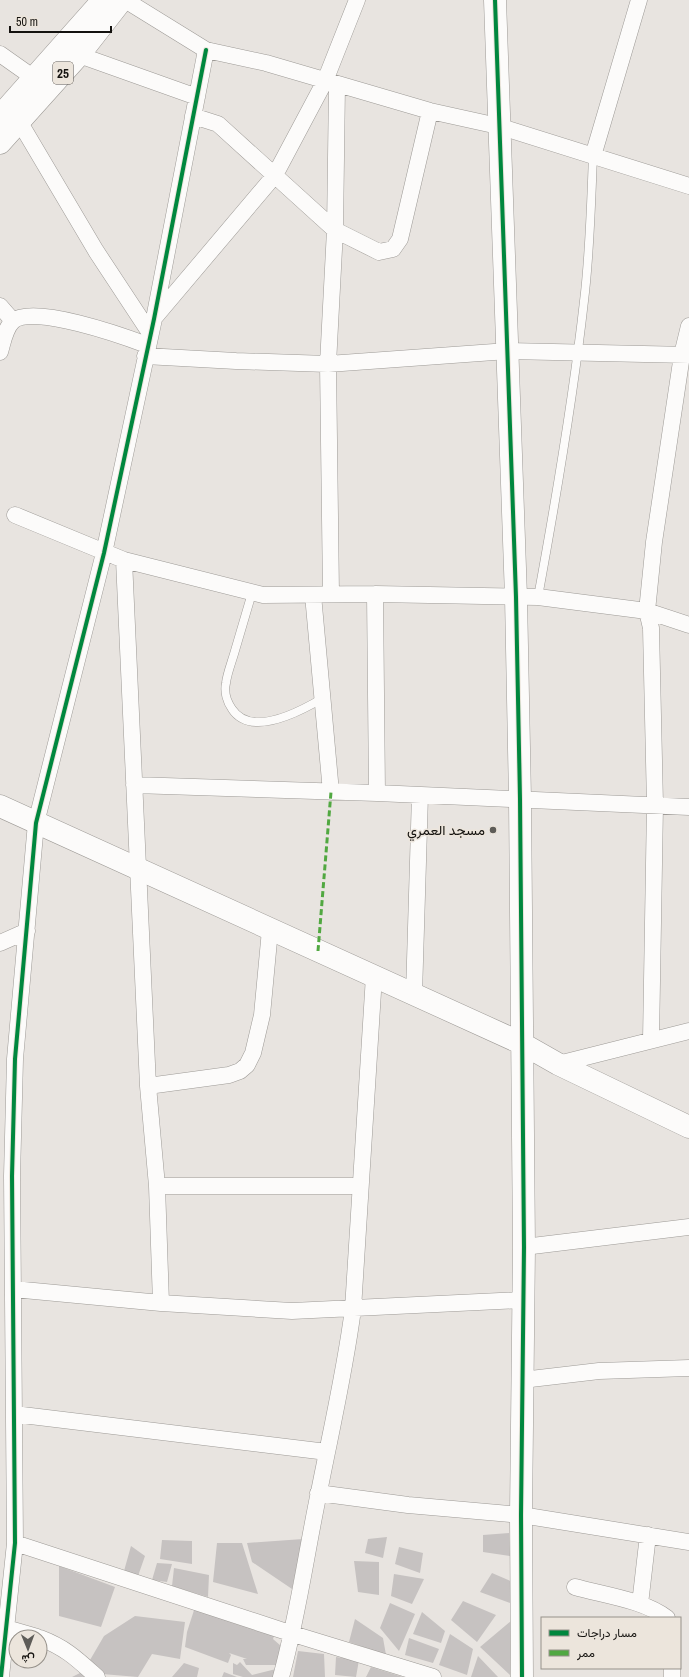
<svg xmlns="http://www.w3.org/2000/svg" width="689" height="1677" viewBox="0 0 689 1677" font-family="'Archivo Narrow',Vazirmatn,sans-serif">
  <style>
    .building { fill: #c6c2c1 }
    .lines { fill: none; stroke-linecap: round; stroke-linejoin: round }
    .lane-casing { stroke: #9d9a96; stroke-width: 9 }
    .street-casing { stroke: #9d9a96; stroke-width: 17 }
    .secondary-casing { stroke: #9d9a96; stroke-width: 23 }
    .highway-casing { stroke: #9d9a96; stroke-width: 23 }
    .lane { stroke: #fcfbfa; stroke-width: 8 }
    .street { stroke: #fcfbfa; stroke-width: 16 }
    .secondary { stroke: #fcfbfa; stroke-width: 22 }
    .highway { stroke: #fcfbfa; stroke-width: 22 }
    .quiet { stroke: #51a841; stroke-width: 3; stroke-dasharray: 6 3; stroke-linecap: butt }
    .cycleway-casing { stroke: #ece5dc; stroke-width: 6 }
    .cycleway { stroke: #00873e; stroke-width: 4 }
    .poi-dot { fill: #5e5c58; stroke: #ece5dc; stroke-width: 1.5 }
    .labels { text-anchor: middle; stroke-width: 3; stroke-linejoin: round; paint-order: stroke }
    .shield { fill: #ece5dc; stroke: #55514c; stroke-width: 1 }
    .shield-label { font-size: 13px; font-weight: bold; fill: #14120f }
    .poi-label { font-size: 14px; fill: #14120f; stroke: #ece5dc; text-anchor: end }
  </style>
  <rect width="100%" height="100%" fill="#e8e4e0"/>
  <path class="building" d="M509,1533L510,1556L483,1552V1535Z
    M387,1537L383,1558L365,1553L368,1539Z
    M303,1539L292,1589L252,1562L247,1543Z
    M162,1540L192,1541V1564L160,1559Z
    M217,1543H242L258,1594L213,1582Z
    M131,1546L145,1556L138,1576L124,1571Z
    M399,1547L423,1553L420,1573L395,1564Z
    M354,1561L379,1562V1595L358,1592Z
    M157,1563L172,1564L167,1582L152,1580Z
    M59,1566L115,1587L101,1627L59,1616Z
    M174,1568L209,1575L208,1597L172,1586Z
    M492,1573L515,1583L513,1604L480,1592Z
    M394,1574L424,1579L412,1604L391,1596Z
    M463,1601L496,1615L477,1642L451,1620Z
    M390,1603L415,1614L399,1651L380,1628Z
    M195,1607L275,1633L273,1639L281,1646L277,1665H246L243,1659H247L229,1653L231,1655L228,1663L185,1647L187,1632Z
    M422,1612L445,1631L441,1643L413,1634Z
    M135,1616L185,1622L180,1659L152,1654L138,1677L102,1674L90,1660L104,1636Z
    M355,1619L383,1638L386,1655L349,1642Z
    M511,1621L510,1675L480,1647Z
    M450,1634L473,1649L467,1675L439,1665Z
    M409,1638L439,1649L433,1663L405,1655Z
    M298,1651L324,1654L325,1677H293Z
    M478,1656L498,1677H471Z
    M336,1657L359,1660L356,1677L335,1675Z
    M240,1662L252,1675L276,1669L273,1677H243L233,1674V1663L237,1665Z
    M184,1663L199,1668L197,1677H172Z
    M371,1667L403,1677H366Z
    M88,1669L93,1677H72Z
    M224,1672L237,1677H222Z"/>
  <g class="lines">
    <defs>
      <path id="lane" d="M252,593C246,613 240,634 234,654C231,664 227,674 226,683C224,692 227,702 232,709C251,738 301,711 323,698
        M538,597C556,499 573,400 584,301C590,253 591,204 593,156"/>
      <path id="street" d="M125,0L206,50L266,63L430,111L498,126L689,186
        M0,54L34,78
        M79,55L197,97
        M193,116L218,124L335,230L379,252L393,249L400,239L430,111
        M19,121L96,251L150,333
        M593,156L639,0
        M0,306L13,321
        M155,317L275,175L325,81L357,0
        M0,352C3,342 5,328 13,321C33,304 123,336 147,345
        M145,356L236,361L328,364L508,351L689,355
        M15,515L124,560L263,595L375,594L538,597L647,611L689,625
        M124,560L148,1086L157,1186L161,1303
        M331,594L328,364L335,230L337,85
        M375,594L377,793
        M313,595L331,792
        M134,785L377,793L689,807
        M0,943L27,931
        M414,994L420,795
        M651,1040L655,805L651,628L647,611L654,542L682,355L689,326
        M558,1064L689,1031
        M148,1086L229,1075L240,1071L247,1065L253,1053L262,1015L270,930
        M157,1186H360
        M524,1247L689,1227
        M13,1289L161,1303L292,1311L522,1300
        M522,1380L599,1371L689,1368
        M14,1414L327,1452
        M318,1493L408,1505L521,1515L689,1542
        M15,1543L293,1634L433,1677
        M575,1587C603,1595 644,1600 667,1618
        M640,1604L648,1535
        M6,1628L37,1637
        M40,1638C66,1648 77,1659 97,1677
        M1,1677L15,1543L12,1176L15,1059L36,823L104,553L154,319L206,50
        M281,1677C298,1616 306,1554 319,1492C331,1431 345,1371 353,1309L374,976
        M672,1677V1668"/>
      <path id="secondary" d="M495,0L516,597L520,799L524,1247L521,1515L522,1677
        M0,806L521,1043L558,1064L689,1127"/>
      <path id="highway" d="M0,116L103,0
        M0,143L79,55L122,0"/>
    </defs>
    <use href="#lane" class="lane-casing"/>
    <use href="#street" class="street-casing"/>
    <use href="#secondary" class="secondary-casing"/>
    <use href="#highway" class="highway-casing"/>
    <use href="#lane" class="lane"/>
    <use href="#street" class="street"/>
    <use href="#secondary" class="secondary"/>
    <use href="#highway" class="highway"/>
    <path class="quiet" d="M318,951L331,792"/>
    <defs>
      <path id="cycleway" d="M495,0L516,597L520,799L524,1247L521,1515L522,1677
        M1,1677L15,1543L12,1176L15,1059L36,823L104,553L154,319L206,50"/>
    </defs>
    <use href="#cycleway" class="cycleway-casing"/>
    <use href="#cycleway" class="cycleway"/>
  </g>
  <circle class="poi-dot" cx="493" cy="830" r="4"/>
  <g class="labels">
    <rect class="shield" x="53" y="62" width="20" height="22" rx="3"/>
    <g class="shield-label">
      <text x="63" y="78">25</text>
    </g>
    <g class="poi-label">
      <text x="485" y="835">مسجد العمري</text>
    </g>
  </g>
  <rect x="541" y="1617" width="140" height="52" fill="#ece5dc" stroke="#96918a"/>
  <rect x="549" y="1630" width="20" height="6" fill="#00873e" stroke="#96918a"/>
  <text x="577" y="1637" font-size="12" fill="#14120f">مسار دراجات</text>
  <rect x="549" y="1650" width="20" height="6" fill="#51a841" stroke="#96918a"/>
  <text x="577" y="1657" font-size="12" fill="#14120f">ممر</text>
  <g transform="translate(28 1649) rotate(179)"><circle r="19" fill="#ece5dc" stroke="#96918a"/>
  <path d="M0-3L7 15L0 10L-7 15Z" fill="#5e5c58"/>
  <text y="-6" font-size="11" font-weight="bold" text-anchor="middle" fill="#14120f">ش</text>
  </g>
  <path d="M10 26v6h101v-6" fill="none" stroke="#14120f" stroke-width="2"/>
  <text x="16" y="26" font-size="12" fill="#14120f" stroke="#ece5dc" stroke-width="3" paint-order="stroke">50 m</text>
</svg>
